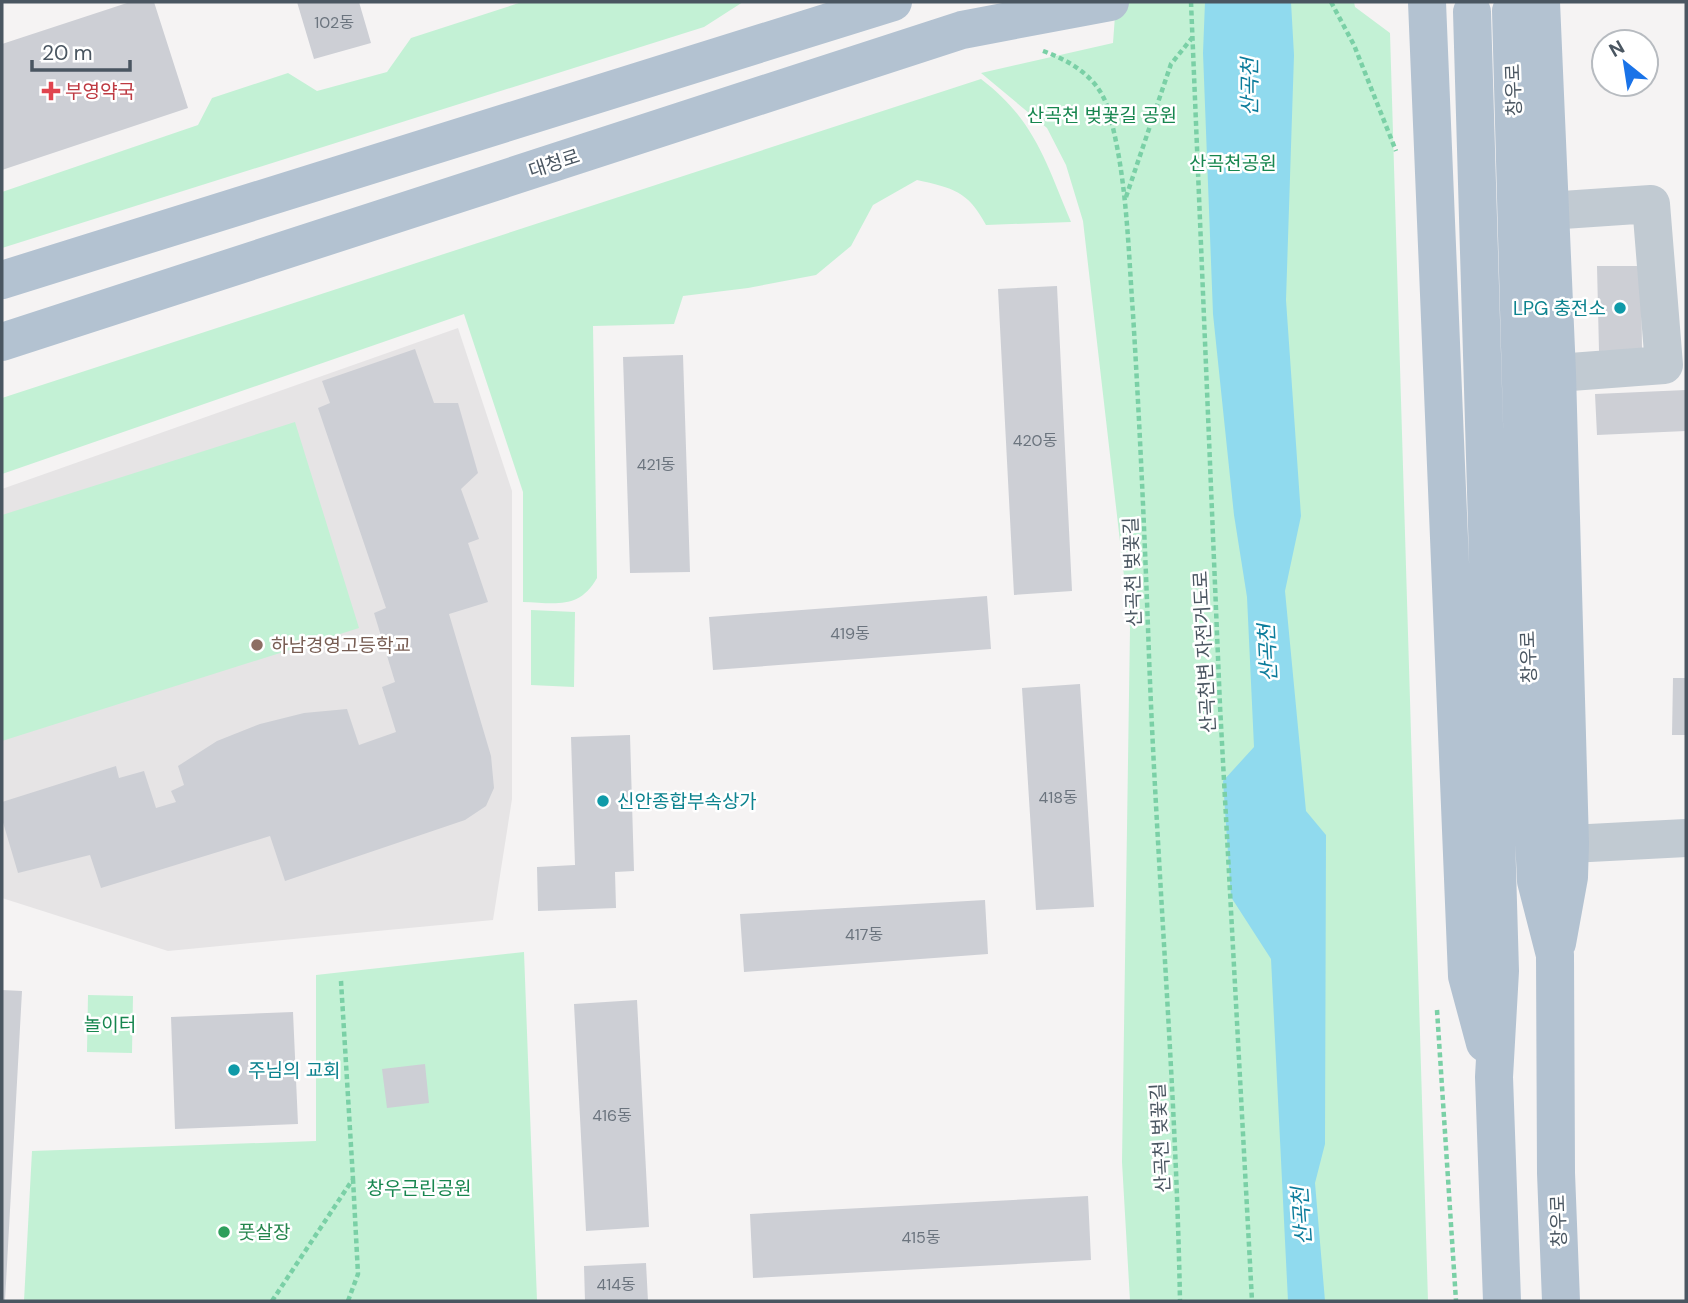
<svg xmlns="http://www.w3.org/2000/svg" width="1688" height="1303" viewBox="0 0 1688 1303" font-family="'DM Sans','Noto Sans KR',sans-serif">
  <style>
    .education { fill: #e6e4e5 }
    .green { fill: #c3f1d5 }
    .water { fill: #90daee }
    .building { fill: #cdcfd5 }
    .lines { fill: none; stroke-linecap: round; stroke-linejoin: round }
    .path { stroke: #7ad0a6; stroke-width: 4.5; stroke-dasharray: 5 3.5; stroke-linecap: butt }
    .minor { stroke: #c1cad2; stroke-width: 38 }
    .major { stroke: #b3c2d1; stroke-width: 38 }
    .health-dot { fill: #e0444e; stroke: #fff; stroke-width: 2.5 }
    .culture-dot { fill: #0f9aa8; stroke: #fff; stroke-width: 2.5 }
    .education-dot { fill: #8d6e63; stroke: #fff; stroke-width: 2.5 }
    .leisure-dot { fill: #2e9e5b; stroke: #fff; stroke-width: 2.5 }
    .labels { text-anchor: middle; stroke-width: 5; stroke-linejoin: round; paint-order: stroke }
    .number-label { font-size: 16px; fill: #6b747e }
    .street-label { font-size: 19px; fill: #4a5661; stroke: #fff }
    .health-label { font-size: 19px; fill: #be3a42; stroke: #fff; text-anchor: start }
    .park-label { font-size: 19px; fill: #17864f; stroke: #fff }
    .culture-label { font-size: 19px; fill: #0d838f; stroke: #fff; text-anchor: start }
    .education-label { font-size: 19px; fill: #785e54; stroke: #fff; text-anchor: start }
    .leisure-label { font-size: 19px; fill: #27864d; stroke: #fff; text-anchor: start }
    .water-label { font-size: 21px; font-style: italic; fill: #0c7c9b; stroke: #fff }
  </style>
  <rect width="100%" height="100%" fill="#f5f3f3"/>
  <path class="education" d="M458,328L512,491V799L493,920L168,951L2,898V489Z"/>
  <path class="green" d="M522,2H743L704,27L2,248V192L198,125L212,98L288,73L317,91L387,72L411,38Z
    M1116,2H1354L1355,7L1390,33L1428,1301H1130L1122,1162L1130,628L1083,221L1066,165L1047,128L981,73L1113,43Z
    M981,79C1035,120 1046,163 1071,222L986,225C968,191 953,188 917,180L873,205L851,246L816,275L748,288L683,296L674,324L593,326L597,578C579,610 555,603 523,602V492L464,314L2,474V398Z
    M295,422L359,628L2,741V515Z
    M531,610L575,612L574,687L531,685Z
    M524,952L537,1301H24L32,1151L316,1141V975Z
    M88,995L133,996L132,1053L87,1052Z"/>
  <path class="water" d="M1205,2H1291L1294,55L1286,300L1301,516L1285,591L1306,811L1326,835L1325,1144L1315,1183L1325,1301H1288L1271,959L1231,897L1223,781L1254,747L1247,597L1234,515L1213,314L1203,53Z"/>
  <path class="building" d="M130,2H154L188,108L2,170V44Z
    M297,2H359L371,43L314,59Z
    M1597,266H1641L1642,350L1599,351Z
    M1057,286L1072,591L1014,595L998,289Z
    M415,349L434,403H458L478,473L461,489L479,539L468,543L488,602L449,614L491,756L494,788L486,806L465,820L285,881L270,836L101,888L90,855L18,873L2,819V802L116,766L119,778L144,771L156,808L176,802L171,791L184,785L178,766L217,741L260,724L304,713L347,709L359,745L396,732L382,687L395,682L374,613L386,608L318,408L330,403L322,381Z
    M683,355L690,572L630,573L623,357Z
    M1686,390V431L1597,435L1595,394Z
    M987,596L991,649L713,670L709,617Z
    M1673,678H1686V735H1672Z
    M1080,684L1094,907L1036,910L1022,688Z
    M630,735L634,871L615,872L616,908L538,911L537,867L575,865L571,737Z
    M985,900L988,954L744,972L740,914Z
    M2,990L22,991L5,1301H2Z
    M637,1000L649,1227L586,1231L574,1004Z
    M293,1012L298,1124L175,1129L171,1017Z
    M425,1064L429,1103L387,1108L382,1069Z
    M1088,1196L1091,1260L753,1278L750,1214Z
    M646,1263L648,1301H585L584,1266Z"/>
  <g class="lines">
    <path class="path" d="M1191,2L1220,706L1252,1301
      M1331,2L1354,45L1396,151
      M1043,51C1071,61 1099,78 1108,109C1127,174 1128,246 1133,314C1140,428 1145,542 1149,656C1157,871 1176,1086 1180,1301
      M1126,197L1171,64L1192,38
      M1437,1010L1456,1301
      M272,1301L353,1179L341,981
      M348,1301L358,1274L353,1179"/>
    <path class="minor" d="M1548,211L1651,204L1664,365L1557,373
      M1570,844L1686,838"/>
    <path class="major" d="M1427,2L1467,976L1485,1043
      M1541,2L1557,373L1570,844L1569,877L1557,943
      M1511,11L1532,794L1536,881L1555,955L1556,1173L1561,1301
      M1472,12L1500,971L1494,1077L1502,1301
      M2,280L893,2
      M2,342L962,30L1110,2"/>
  </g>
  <path class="health-dot" d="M47.5 80.5h7v7h7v7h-7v7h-7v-7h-7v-7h7z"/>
  <g class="culture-dot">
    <circle cx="1620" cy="308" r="7"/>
    <circle cx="603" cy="801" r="7"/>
    <circle cx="234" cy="1070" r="7"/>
  </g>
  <circle class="education-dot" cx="257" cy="645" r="7"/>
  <circle class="leisure-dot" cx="224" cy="1232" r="7"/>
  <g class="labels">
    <g class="number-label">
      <text x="334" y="28">102동</text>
      <text x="1035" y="446">420동</text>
      <text x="656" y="470">421동</text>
      <text x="850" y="639">419동</text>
      <text x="1058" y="803">418동</text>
      <text x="864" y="940">417동</text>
      <text x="612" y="1121">416동</text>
      <text x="921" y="1243">415동</text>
      <text x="616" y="1290">414동</text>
    </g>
    <g class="street-label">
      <text transform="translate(1513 90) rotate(-92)" y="7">창우로</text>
      <text transform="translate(554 163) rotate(-18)" y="7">대청로</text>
      <text transform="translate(1132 572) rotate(-92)" y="7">산곡천 벚꽃길</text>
      <text transform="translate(1204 652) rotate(-93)" y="7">산곡천변 자전거도로</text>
      <text transform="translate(1528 657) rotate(-92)" y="7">창우로</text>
      <text transform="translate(1160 1138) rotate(-93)" y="7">산곡천 벚꽃길</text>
      <text transform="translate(1558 1221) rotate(-92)" y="7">창우로</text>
    </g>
    <g class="health-label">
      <text x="65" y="98">부영약국</text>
    </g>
    <g class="park-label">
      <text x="1102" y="122">산곡천 벚꽃길 공원</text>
      <text x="1233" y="170">산곡천공원</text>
      <text x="110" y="1031">놀이터</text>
      <text x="419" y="1195">창우근린공원</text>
    </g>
    <g class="culture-label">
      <text x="1606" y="315" text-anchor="end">LPG 충전소</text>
      <text x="617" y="808">신안종합부속상가</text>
      <text x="248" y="1077">주님의 교회</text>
    </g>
    <g class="education-label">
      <text x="271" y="652">하남경영고등학교</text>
    </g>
    <g class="leisure-label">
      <text x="238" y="1239">풋살장</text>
    </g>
    <g class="water-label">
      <text transform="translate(1250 87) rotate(-90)" y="7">산곡천</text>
      <text transform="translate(1268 653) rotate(-93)" y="7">산곡천</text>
      <text transform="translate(1302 1216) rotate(-94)" y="7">산곡천</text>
    </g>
  </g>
  <rect width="1688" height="1303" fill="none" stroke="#4a5661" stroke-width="7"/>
  <g transform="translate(1625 63) rotate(330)"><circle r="33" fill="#ffffff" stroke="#b7bbc0" stroke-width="2"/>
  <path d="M0-5L12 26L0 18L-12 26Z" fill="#1a73e8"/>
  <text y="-10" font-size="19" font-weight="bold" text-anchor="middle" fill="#4a5661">N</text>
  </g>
  <path d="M32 60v10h98v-10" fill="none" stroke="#4a5661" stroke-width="3.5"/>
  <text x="42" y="60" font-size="21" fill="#4a5661" stroke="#ffffff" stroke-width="5" paint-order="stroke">20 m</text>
</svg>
